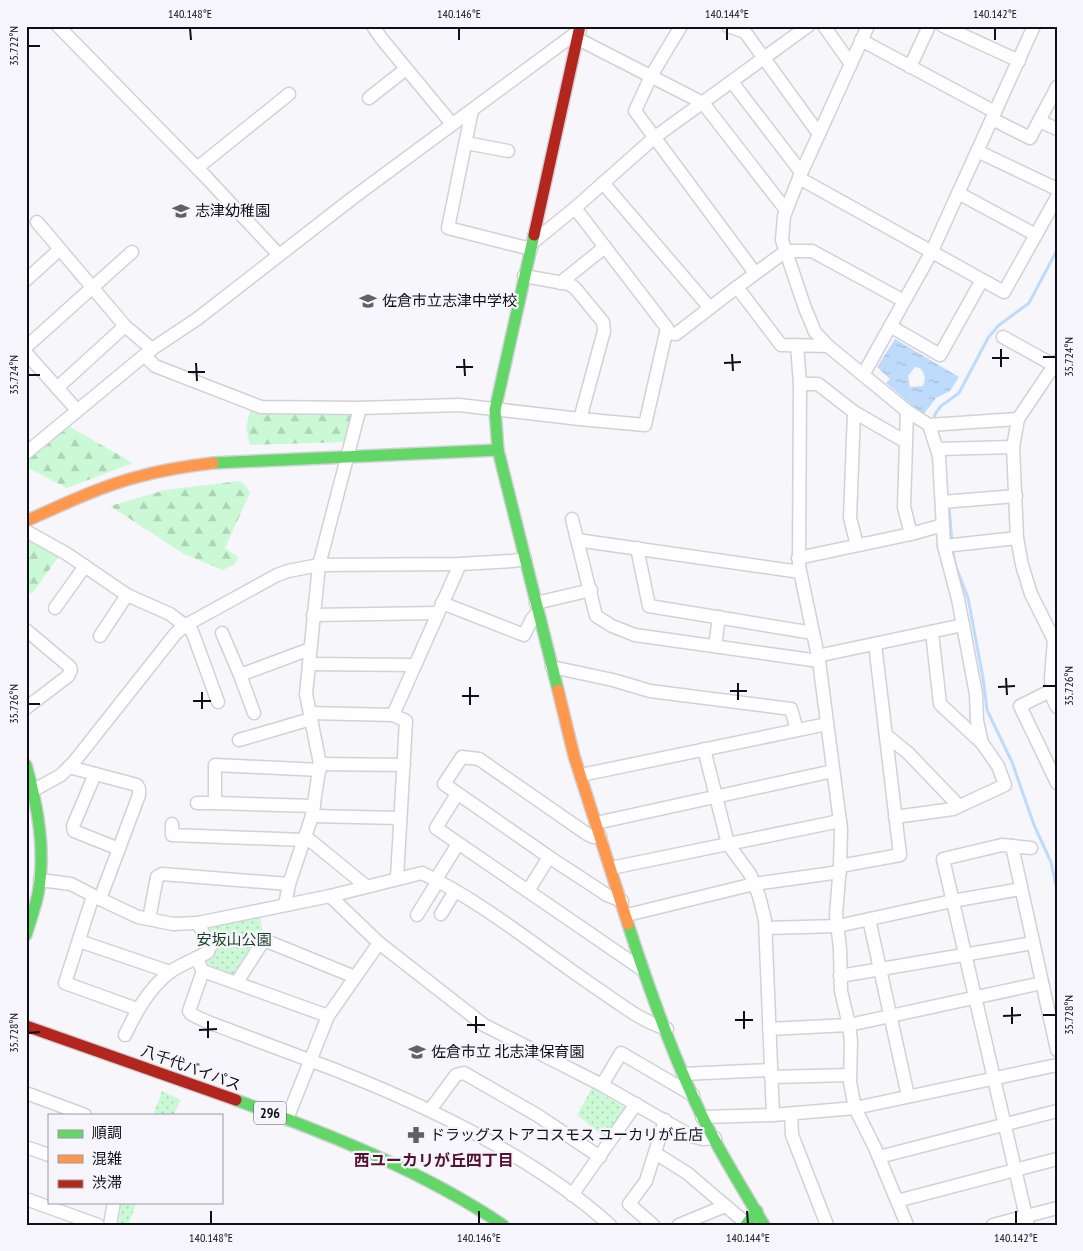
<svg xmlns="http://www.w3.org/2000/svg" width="1083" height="1251" viewBox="0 0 1083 1251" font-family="'PT Sans Narrow','Noto Sans JP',sans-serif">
  <defs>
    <pattern id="grass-dots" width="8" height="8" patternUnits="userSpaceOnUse" patternTransform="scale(1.25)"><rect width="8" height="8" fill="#cbf9d6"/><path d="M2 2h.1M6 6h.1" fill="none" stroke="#add4b7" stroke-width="1.8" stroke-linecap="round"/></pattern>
    <pattern id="forest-firs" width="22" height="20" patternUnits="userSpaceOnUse" patternTransform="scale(1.25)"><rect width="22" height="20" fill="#cbf9d6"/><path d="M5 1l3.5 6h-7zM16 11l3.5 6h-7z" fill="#add4b7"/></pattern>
    <pattern id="water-ripples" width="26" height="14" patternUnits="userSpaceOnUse" patternTransform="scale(1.25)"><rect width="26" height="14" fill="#bfdbfc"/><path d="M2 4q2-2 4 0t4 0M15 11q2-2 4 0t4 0" fill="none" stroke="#a3bbd7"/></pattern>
  </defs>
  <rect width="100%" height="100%" fill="#f7f6fa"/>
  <g fill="url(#grass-dots)">
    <polygon points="260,914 263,938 235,977 208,967 206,957 217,951 204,928"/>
    <polygon points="592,1088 627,1109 607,1139 577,1115"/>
    <polygon points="162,1091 181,1100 173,1115 153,1115"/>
    <polygon points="122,1202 137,1202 128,1225 118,1225"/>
  </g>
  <g fill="url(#forest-firs)">
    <polygon points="251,408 355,413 345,442 250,445 246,427"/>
    <polygon points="65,424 133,463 67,488 26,467 26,457"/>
    <polygon points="240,481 245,485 250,493 225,548 238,557 235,564 223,570 184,554 110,506 165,490"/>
    <polygon points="29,537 59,556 32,594 26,590 26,539"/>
  </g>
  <path fill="url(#water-ripples)" fill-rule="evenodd" d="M895 339 959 377 950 391 936 398 923 415 886 383 890 379 877 367ZM915 367 920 368C925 373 926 379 923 386L910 387 908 376Z"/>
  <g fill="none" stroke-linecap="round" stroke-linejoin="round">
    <g stroke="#bfdbfc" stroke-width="3">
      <polyline points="933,422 935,414 941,406 959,393 988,338 998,326 1029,303 1057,250"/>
      <polyline points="949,506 952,542"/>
      <polyline points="952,548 956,567 968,598 983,678 987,710 1012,762 1034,825 1051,862 1057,890"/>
    </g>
    <g stroke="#d2d1d7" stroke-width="15">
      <g id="street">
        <polyline points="58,26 205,176 279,255"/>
        <polyline points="373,26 381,38 452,124"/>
        <polyline points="681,26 651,76 635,111 755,273"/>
        <polyline points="728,26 745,32 819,134"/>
        <polyline points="824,26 851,64"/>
        <polyline points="868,26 799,178 784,216 782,240 805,308 815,332 828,346 907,411 929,425 939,456 944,546 958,599 976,694 977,721 982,743 998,766 1005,785 953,809 895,817"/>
        <polyline points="943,26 1019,61"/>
        <polyline points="578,39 703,103 786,210"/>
        <polyline points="861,40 995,112"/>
        <polyline points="910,67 929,26"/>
        <polyline points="732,82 801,172"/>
        <polyline points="369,98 406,69"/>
        <polyline points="472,110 448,228 531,249"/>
        <polyline points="992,119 1030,138 1057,87"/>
        <polyline points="1039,121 1057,129"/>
        <polyline points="466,143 508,151"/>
        <polyline points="977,151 1057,189"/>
        <polyline points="197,168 289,94"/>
        <polyline points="799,178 1004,292 1057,197"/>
        <polyline points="603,183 710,308"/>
        <polyline points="958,193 1036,235"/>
        <polyline points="37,222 125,326 152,349"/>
        <polyline points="532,243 575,208 655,137 808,26"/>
        <polyline points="524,276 569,284 575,288 603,322 604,331 580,419 645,425 667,328 575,208"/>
        <polyline points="26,280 59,250"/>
        <polyline points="560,283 605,247"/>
        <polyline points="737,287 781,345 828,346"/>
        <polyline points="890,326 940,355 982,280"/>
        <polyline points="667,333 676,334 737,287 786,251 812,251 904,301"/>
        <polyline points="1003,337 1057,367"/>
        <polyline points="797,345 800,384 799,566 819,661 841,829 840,866 836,914 840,949 841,991 849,1025 851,1041 850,1082 855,1108 875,1148 907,1225"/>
        <polyline points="26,347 132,252"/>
        <polyline points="26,353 77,410"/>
        <polyline points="145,356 155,366 261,407 360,408 459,405 580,419"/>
        <polyline points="1057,361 1018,419 1013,447 1017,538 1022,565 1031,594 1054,640 1051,678 1053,699 1057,707"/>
        <polyline points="863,375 931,253 1034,26"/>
        <polyline points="800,384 818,384 854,412 906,442"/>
        <polyline points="57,388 125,326"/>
        <polyline points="907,411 904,507 911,534"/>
        <polyline points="854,412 850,518 857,545"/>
        <polyline points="929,425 1018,419"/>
        <polyline points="938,449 1013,447"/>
        <polyline points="26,453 152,349 197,319 354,197 580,30"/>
        <polyline points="942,502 1016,496"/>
        <polyline points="572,519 596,616 612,626 635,635 819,661"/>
        <polyline points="26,531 67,554 127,595 170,614 192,631 218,702"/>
        <polyline points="577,540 800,572"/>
        <polyline points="944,546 1017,538"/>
        <polyline points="637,548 649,606 813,633"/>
        <polyline points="798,558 911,534 943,525"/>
        <polyline points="442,603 524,635 532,619 538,612"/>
        <polyline points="536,603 591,590"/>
        <polyline points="55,608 85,566"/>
        <polyline points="313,615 438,613"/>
        <polyline points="26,630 70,667 71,670 68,676 26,708"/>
        <polyline points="932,632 940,704 982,743"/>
        <polyline points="222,633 240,675"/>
        <polyline points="100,636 127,595"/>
        <polyline points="715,646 719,617"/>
        <polyline points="817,656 963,625"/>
        <polyline points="309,664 415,665"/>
        <polyline points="552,667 613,680 650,691 791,709 797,730"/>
        <polyline points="1052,690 1020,706 1057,783"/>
        <polyline points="254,713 240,675 310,649"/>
        <polyline points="310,713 393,715 406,721 397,878"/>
        <polyline points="393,715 460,564"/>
        <polyline points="886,735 908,753 959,806"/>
        <polyline points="239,740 311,719"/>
        <polyline points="704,749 728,844 750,874 759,896 765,920 773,1115"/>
        <polyline points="320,764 404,765"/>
        <polyline points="69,767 137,785 139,789 139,795 100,899"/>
        <polyline points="95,774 73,826 74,831 119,849"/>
        <polyline points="581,775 827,724"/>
        <polyline points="34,790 61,775 74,762 176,633 186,625 277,575 288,571 319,565 460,564 512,561 525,559"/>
        <polyline points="457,794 436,828 643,970"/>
        <polyline points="197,803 215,803"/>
        <polyline points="314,806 215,803 215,765 320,770"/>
        <polyline points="312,816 400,818"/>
        <polyline points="596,823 833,771"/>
        <polyline points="172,824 172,835 304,840"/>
        <polyline points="600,836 593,837 587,834 479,759 462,757 444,784 549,857 607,895 622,901"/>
        <polyline points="306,837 366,886"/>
        <polyline points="1012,846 1057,1050"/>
        <polyline points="840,866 900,855 875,644"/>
        <polyline points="611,868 840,821"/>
        <polyline points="436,879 458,844"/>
        <path d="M40 880 71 884 100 899 138 917 173 924 198 923 330 896 422 873C485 903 540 950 598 989 620 1004 641 1021 667 1029"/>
        <polyline points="528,891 549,857"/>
        <polyline points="93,896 65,983 137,1009"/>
        <polyline points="330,896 379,943 484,1025 602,1085 691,1136 703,1139 715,1138"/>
        <polyline points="285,905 289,884 312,816 320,764 306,694 319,565 360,408"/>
        <polyline points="441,914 455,891"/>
        <polyline points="417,915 438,881"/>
        <polyline points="627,915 754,884 840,872"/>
        <polyline points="149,919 157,877 162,874 289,884"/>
        <polyline points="869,919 908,1096"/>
        <polyline points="766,928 838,926 952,901 1021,889"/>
        <polyline points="79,941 170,972"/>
        <path d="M196 958 203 971 189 1011 191 1014C205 1022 222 1027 237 1033 269 1045 301 1057 333 1069 428 1106 533 1156 610 1225"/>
        <polyline points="203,971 328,1016"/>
        <polyline points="840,976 1033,943"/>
        <polyline points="237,982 262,943 269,942 355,977"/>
        <polyline points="769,1029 849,1025 1042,983"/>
        <path d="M125 1035C136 1012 149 988 170 972 181 964 196 959 208 952L210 947 198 923"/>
        <polyline points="683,1074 771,1070"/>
        <polyline points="771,1077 850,1075"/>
        <polyline points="602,1085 621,1053 693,1095"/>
        <polyline points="26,1093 85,1115"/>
        <polyline points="430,1110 456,1075 464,1073 537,1115 600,1157"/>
        <polyline points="791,1114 792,1135 827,1225"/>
        <polyline points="702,1117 773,1115 855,1108 1057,1065"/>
        <polyline points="287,1119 328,1016 379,943"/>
        <polyline points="26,1147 49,1155"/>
        <polyline points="655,1153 687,1173 747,1224"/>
        <polyline points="879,1157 1057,1111"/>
        <polyline points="572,1195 636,1104"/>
        <polyline points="26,1199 98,1225"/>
        <polyline points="897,1201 1057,1159"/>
        <polyline points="110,1225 114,1202"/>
        <polyline points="653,1225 629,1204 646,1181 665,1120"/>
        <polyline points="679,1225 725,1206"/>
        <polyline points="993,1225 1057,1208"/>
        <polyline points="1028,1225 943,859 1002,845 1031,848"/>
      </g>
    </g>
    <g stroke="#d2d1d7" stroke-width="14">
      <g id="fast">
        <polyline points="534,235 495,410 498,450 558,690"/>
        <polyline points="213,463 498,450"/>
        <path d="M26 765C38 807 46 851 38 894 35 908 30 922 26 935"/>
        <path d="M628 924C649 989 672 1055 702 1116 720 1153 743 1189 764 1225"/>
        <path d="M236 1100C328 1134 421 1170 503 1225"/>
        <polyline points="746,1225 757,1211"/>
      </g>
    </g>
    <g stroke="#d2d1d7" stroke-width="14">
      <g id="slow">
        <path d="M26 521C62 505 99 487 137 477 162 470 187 466 213 463"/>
        <polyline points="558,690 574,756 628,924"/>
      </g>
    </g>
    <g stroke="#d2d1d7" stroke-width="14">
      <g id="jam">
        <polyline points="534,235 580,26"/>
        <polyline points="26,1026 236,1100"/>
      </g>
    </g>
    <use href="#street" stroke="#fefefe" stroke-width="12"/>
    <use href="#fast" stroke="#63d668" stroke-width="11"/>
    <use href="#slow" stroke="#ff974d" stroke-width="11"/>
    <use href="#jam" stroke="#b3261e" stroke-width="11"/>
  </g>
  <path fill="none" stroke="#100e18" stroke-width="2" d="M190 28 191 40M459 28V40M727 28V40M995 28V40M28 46H40M1001 349V367M732 354 733 371M1043 357H1056M992 358H1009M464 359 465 376M196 363 197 381M724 363 741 362M456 367H473M188 372H205M28 375H40M1006 678 1007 695M738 683V700M1043 686H1056M470 687V705M998 687 1015 686M730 691H747M202 692V709M462 696H479M193 701H211M28 704H40M1012 1007V1024M744 1011V1029M1043 1015H1056M476 1016V1033M1003 1016 1021 1015M735 1020H753M208 1021V1038M467 1025H485M199 1030 217 1029M28 1033 40 1032M211 1211V1224M479 1211V1224M747 1211 748 1224M1016 1211V1224"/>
  <defs>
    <g id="school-bare" transform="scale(1.35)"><path d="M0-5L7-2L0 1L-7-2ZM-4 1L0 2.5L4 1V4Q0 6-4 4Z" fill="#615f67" stroke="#f6f5fb" stroke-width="2.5" paint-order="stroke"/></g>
    <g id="pharmacy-bare" transform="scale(1.35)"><path d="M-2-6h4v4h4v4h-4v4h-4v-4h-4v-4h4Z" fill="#615f67" stroke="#f6f5fb" stroke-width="2.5" paint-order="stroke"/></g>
  </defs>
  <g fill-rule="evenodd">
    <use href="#school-bare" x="181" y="211"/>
    <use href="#school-bare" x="368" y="301"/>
    <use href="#school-bare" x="417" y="1052"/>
    <use href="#pharmacy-bare" x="416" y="1135"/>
  </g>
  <g text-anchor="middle" stroke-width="4.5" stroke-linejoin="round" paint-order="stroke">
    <rect fill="#f6f5fb" stroke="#55535c" stroke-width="1" x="254" y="1101.5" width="32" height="23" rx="4"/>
    <g font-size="14" font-weight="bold" fill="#100e18">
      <text x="270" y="1118">296</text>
    </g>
    <g font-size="15" fill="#100e18" stroke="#f6f5fb" text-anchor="start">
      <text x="195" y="216">志津幼稚園</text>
      <text x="382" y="306">佐倉市立志津中学校</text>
      <text x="431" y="1057">佐倉市立 北志津保育園</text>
      <text x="430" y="1140">ドラッグストアコスモス ユーカリが丘店</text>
    </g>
    <g font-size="15" fill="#183d22" stroke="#f6f5fb">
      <text x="234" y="945">安坂山公園</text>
    </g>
    <g font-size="15" fill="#100e18" stroke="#f6f5fb">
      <text transform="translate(191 1068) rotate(20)" y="5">八千代バイパス</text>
    </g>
    <g font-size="16" font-weight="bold" fill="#54122e" stroke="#f6f5fb">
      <text x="434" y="1166">西ユーカリが丘四丁目</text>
    </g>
  </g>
  <rect width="1083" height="1251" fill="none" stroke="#f6f5fb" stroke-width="55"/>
  <rect x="48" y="1114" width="175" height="90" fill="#f6f5fb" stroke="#9a99a0"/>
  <rect x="58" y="1130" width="25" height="8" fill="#63d668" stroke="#9a99a0"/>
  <text x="92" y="1138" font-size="15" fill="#100e18">順調</text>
  <rect x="58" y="1155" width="25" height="8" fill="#ff974d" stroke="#9a99a0"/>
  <text x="92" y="1164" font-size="15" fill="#100e18">混雑</text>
  <rect x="58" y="1180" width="25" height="8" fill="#b3261e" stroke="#9a99a0"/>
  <text x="92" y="1188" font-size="15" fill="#100e18">渋滞</text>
  <rect x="28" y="28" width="1028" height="1196" fill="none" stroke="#100e18" stroke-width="2"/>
  <g font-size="12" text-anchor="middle" fill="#100e18">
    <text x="190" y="18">140.148°E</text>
    <text x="459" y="18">140.146°E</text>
    <text x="727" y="18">140.144°E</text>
    <text x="995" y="18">140.142°E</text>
    <text transform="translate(14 46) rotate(-90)" y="4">35.722°N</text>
    <text transform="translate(1069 357) rotate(-90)" y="4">35.724°N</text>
    <text transform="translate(14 375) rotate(-90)" y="4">35.724°N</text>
    <text transform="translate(1069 686) rotate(-90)" y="4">35.726°N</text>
    <text transform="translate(14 704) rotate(-90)" y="4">35.726°N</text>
    <text transform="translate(1069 1015) rotate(-90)" y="4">35.728°N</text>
    <text transform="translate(14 1033) rotate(-90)" y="4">35.728°N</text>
    <text x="211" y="1242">140.148°E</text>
    <text x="479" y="1242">140.146°E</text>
    <text x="748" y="1242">140.144°E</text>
    <text x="1016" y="1242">140.142°E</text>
  </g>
</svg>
